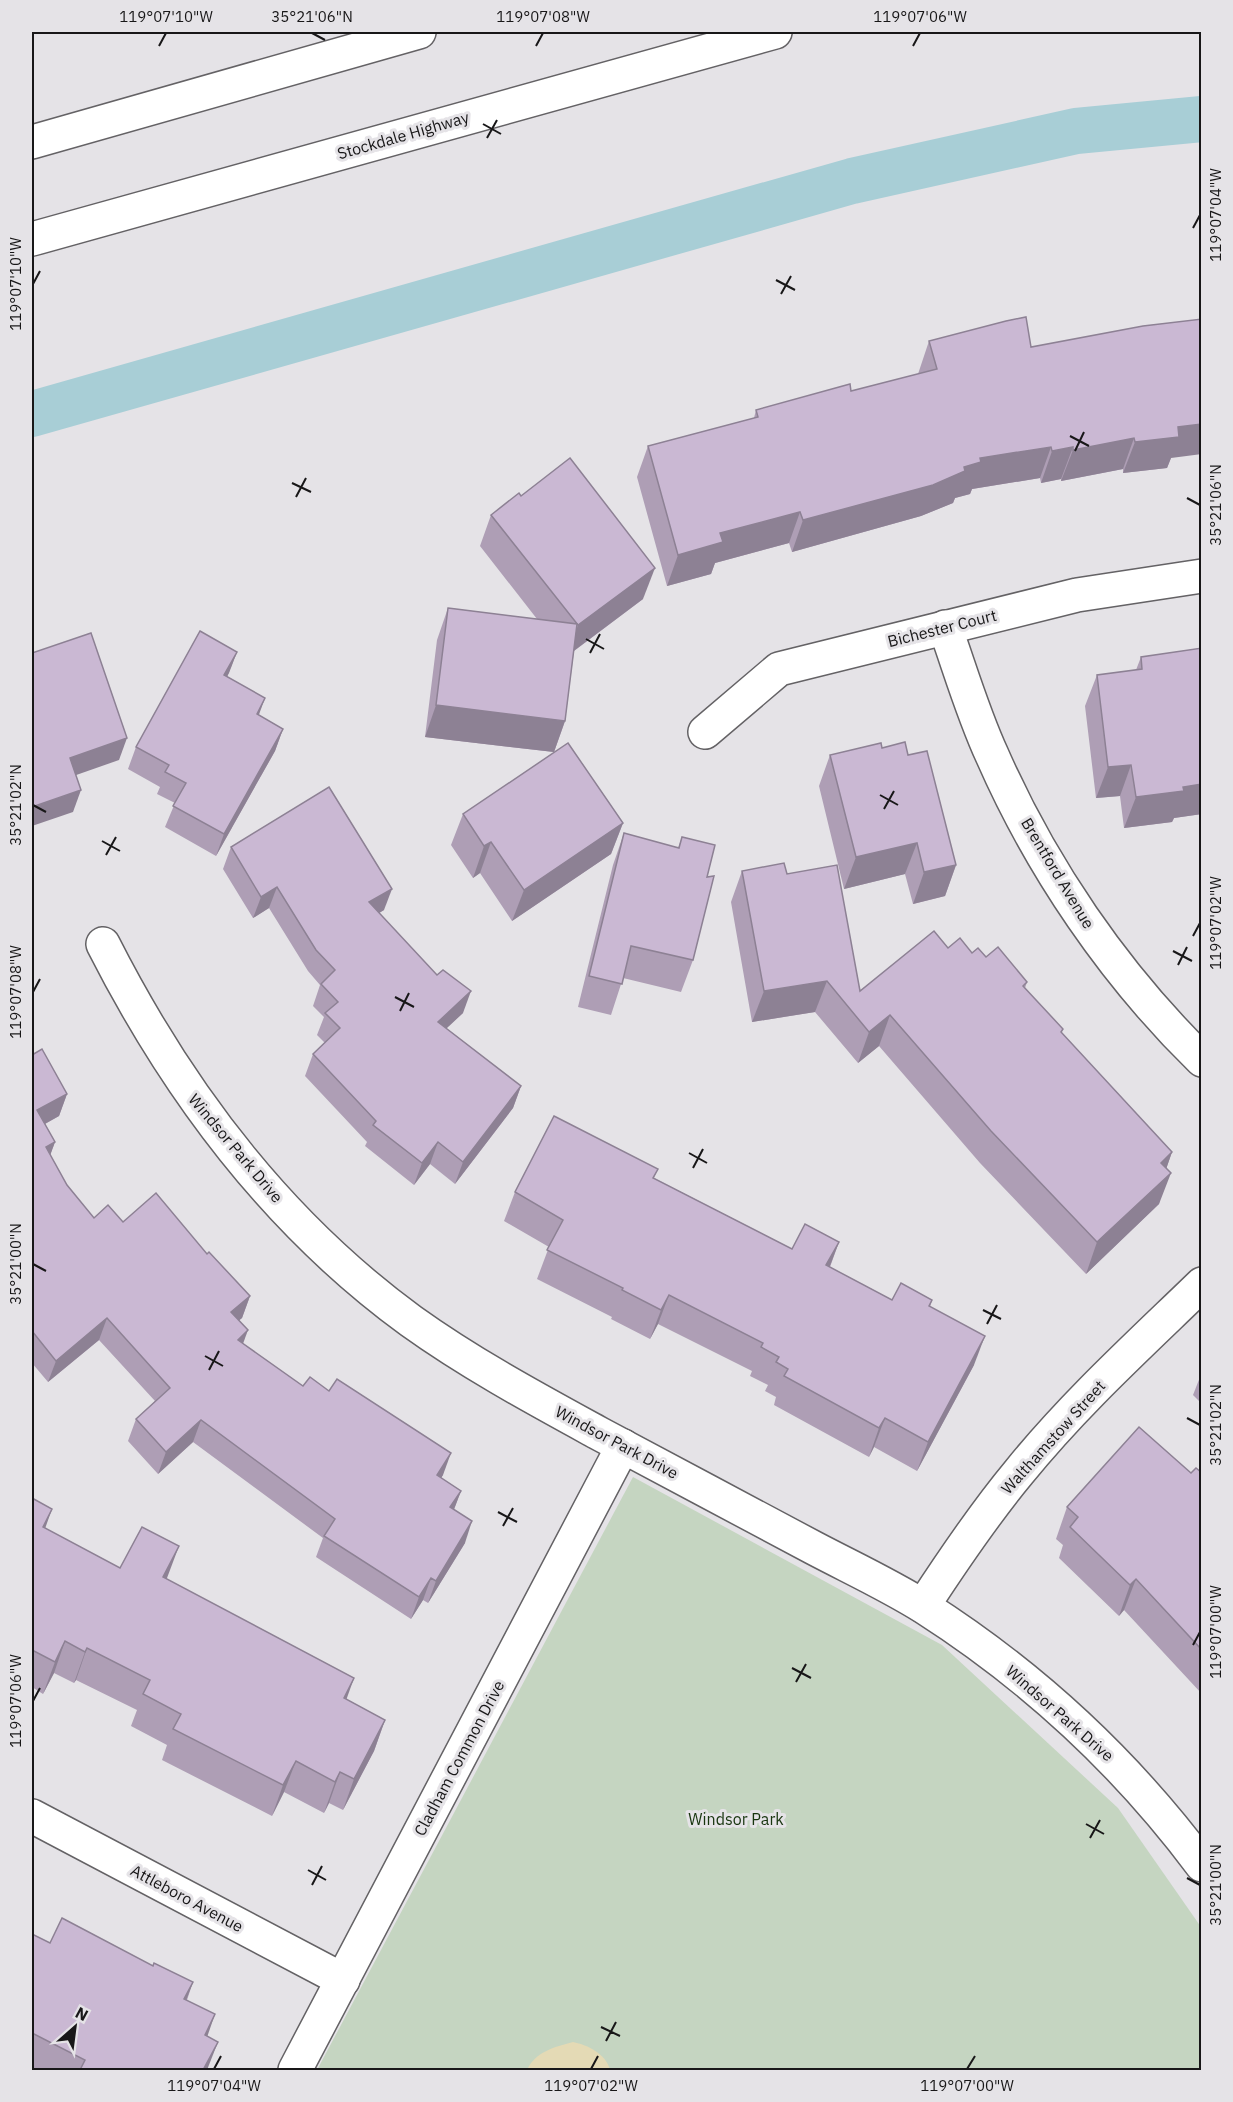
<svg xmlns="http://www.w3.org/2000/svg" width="1233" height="2102" viewBox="0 0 1233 2102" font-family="'IBM Plex Sans',sans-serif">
  <rect width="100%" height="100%" fill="#e5e3e7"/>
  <polygon fill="#c5d5c1" points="633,1477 942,1645 1118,1808 1201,1927 1201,2070 317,2070"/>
  <path fill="#e4dab5" d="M573 2042C588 2045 606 2054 610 2070H527C535 2052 554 2047 573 2042Z"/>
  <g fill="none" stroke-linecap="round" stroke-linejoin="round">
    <polyline stroke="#a8ced6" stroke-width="46" points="32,414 852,181 1076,131 1202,119"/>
    <g stroke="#646265" stroke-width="36">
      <g id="minor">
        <path d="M945 627C960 669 973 714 992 755 1041 867 1114 974 1202 1060"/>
        <polyline points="705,732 779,669 1077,595 1202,576"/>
        <path d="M103 944C177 1090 278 1224 411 1321 471 1364 536 1399 600 1434 671 1472 743 1510 814 1548 850 1567 889 1585 924 1607 1032 1676 1125 1762 1202 1865"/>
        <path d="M923 1606C953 1560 984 1514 1019 1472 1074 1404 1139 1345 1202 1284"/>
        <polyline points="32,1816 343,1980"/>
        <polyline points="295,2070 623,1446"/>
      </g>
    </g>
    <g stroke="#646265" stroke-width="36">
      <g id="major">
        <polyline points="32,142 419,32"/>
        <polyline points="32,239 775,32"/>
      </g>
    </g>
    <use href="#minor" stroke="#fff" stroke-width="33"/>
    <use href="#major" stroke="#fff" stroke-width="33"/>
  </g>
  <g fill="#ae9eb5">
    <polygon points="929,341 1031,347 1171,458 1167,468 1123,473 1123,469 1061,481 1061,479 1041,483 1040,478 972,489 970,494 955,498 953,503 921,516 792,552 789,543 715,563 711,574 667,586 637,477 648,446 754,418 756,410 851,391 918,374"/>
    <polygon points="521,496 643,599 574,651 565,721 554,752 425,737 437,640 448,608 537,619 480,546 491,515"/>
    <polygon points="1202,648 1202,814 1174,818 1172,822 1124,828 1120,796 1096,798 1085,706 1097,675 1136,670 1141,657"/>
    <polygon points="237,652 227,677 259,715 283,729 275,751 216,856 165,827 175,803 157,794 160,787 128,769 136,747"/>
    <polygon points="882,748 908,755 956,865 945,896 913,904 905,874 844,889 819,786 830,755"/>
    <polygon points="463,814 623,823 611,854 512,921 480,873 473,878 451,845"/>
    <polygon points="624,833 678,848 682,837 707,877 693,960 681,992 623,978 611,1015 578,1007 613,865"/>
    <polygon points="231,847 384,910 379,913 463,1013 446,1028 521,1086 513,1108 455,1184 430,1164 414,1185 365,1146 367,1142 305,1076 313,1054 325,1043 317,1035 324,1017 313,1006 320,985 308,971 269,908 253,918 223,869"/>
    <polygon points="742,871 787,874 860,991 948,948 986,957 1027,982 1025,988 1062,1033 1172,1152 1166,1169 1159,1204 1086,1274 980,1163 879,1046 858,1063 815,1012 752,1022 731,902"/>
    <polygon points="32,1055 67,1094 59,1116 45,1124 55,1142 50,1155 67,1185 94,1218 123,1222 207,1254 250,1296 242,1318 239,1320 243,1344 303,1386 443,1475 441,1478 461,1491 454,1509 465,1543 428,1603 423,1600 411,1619 316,1557 323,1538 193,1442 158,1474 128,1441 136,1419 155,1401 99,1340 48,1382 32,1363"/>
    <polygon points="658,1169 654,1178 792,1249 839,1242 830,1267 892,1300 932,1300 930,1307 974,1365 917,1471 874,1447 869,1457 774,1405 776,1397 765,1391 768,1385 750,1376 752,1371 658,1324 650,1339 611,1319 612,1317 537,1279 549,1247 504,1221 515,1192"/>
    <polygon points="1202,1372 1202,1404 1193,1395"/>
    <polygon points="1191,1473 1202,1473 1202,1694 1124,1610 1119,1616 1059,1558 1063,1545 1056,1539 1067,1507"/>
    <polygon points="32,1498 45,1528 120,1568 167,1579 346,1699 385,1720 374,1751 343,1810 329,1803 324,1813 284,1792 272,1816 162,1760 167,1745 131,1726 137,1710 76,1680 74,1683 54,1673 43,1694 32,1687"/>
    <polygon points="32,1934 50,1943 153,1966 193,1982 187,2000 207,2036 207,2070 32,2070"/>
  </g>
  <g fill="#8d8194">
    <polygon points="1202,424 1202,454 1171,458 1167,468 1123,473 1135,442 1178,427"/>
    <polygon points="1134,438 1123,469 1061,481 1073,450"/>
    <polygon points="1051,447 1040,478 972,489 970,494 955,498 953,503 921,516 792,552 803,520 964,467 980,458"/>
    <polygon points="1073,447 1061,479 1041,483 1052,451"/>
    <polygon points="800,512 789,543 715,563 711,574 667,586 678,555 720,533"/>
    <polygon points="655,568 643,599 567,656 578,625"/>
    <polygon points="237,652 229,673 216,697 224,675"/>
    <polygon points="265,698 257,720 257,714"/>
    <polygon points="436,705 565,721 554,752 425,737"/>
    <polygon points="283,729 275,751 216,856 224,834"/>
    <polygon points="127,738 119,760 62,780 70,758"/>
    <polygon points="1131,765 1120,796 1096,798 1108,767"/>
    <polygon points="1202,784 1202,814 1174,818 1172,822 1124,828 1136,797 1183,787"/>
    <polygon points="81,790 73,812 32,826 32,807"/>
    <polygon points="623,823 611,854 512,921 524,890"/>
    <polygon points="491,842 480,873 473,878 484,846"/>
    <polygon points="917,843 905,874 844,889 856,857"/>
    <polygon points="956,865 945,896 913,904 924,872"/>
    <polygon points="277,887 269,908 253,918 261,897"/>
    <polygon points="392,889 384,910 361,924 369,902"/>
    <polygon points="827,981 815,1012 752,1022 764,991"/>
    <polygon points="471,991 463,1013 430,1044 438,1022"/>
    <polygon points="890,1015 879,1046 858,1063 869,1032"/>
    <polygon points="521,1086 513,1108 455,1184 463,1162"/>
    <polygon points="67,1094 59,1116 32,1131 37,1110"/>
    <polygon points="55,1142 47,1164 46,1147"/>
    <polygon points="438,1142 430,1164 414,1185 422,1163"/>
    <polygon points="1172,1152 1162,1181 1171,1173 1159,1204 1086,1274 1097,1242 1161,1163"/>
    <polygon points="839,1242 828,1271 826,1265"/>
    <polygon points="669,1295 658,1324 650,1339 661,1310"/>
    <polygon points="250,1296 242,1318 223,1334 231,1312"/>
    <polygon points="107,1318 99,1340 48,1382 56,1361"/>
    <polygon points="248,1330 240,1352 238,1340"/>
    <polygon points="985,1336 974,1365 917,1471 928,1442"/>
    <polygon points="885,1418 874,1447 869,1457 879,1428"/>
    <polygon points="201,1420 193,1442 158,1474 166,1452"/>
    <polygon points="451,1453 443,1475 429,1496 437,1475"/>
    <polygon points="461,1491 453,1512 450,1507"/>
    <polygon points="52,1509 41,1540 43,1527"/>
    <polygon points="472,1521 465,1543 428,1603 436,1581"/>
    <polygon points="179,1546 167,1578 151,1608 163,1577"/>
    <polygon points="431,1578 423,1600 411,1619 419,1597"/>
    <polygon points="1136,1579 1124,1610 1119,1616 1130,1585"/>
    <polygon points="65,1641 54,1673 43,1694 55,1662"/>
    <polygon points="87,1648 76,1680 74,1683 85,1652"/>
    <polygon points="354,1678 343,1709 344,1698"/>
    <polygon points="385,1720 374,1751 343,1810 354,1779"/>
    <polygon points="296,1761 284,1792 272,1816 283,1785"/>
    <polygon points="340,1772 329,1803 324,1813 335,1782"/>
    <polygon points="193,1982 181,2014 184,1999"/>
    <polygon points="215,2014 204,2046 205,2035"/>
    <polygon points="218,2042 207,2070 203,2070"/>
  </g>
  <g fill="#cab8d3" stroke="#8d8194" stroke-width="1.5">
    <polygon points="1026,317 1031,347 1143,326 1202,319 1202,424 1178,427 1179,437 1135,442 1134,438 1073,450 1073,447 1052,451 1051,447 980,458 981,462 964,467 965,471 933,485 803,520 800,512 720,533 723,542 678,555 648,446 758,417 756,410 850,384 851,391 937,369 929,341 1006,321"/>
    <polygon points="570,458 655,568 578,625 491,515 519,493 521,496"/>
    <polygon points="448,608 577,624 565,721 436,705"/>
    <polygon points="200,631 237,652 224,675 265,698 257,714 283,729 224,834 173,806 186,783 165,772 169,765 136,747"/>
    <polygon points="91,633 127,738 70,758 81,790 32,807 32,653"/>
    <polygon points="1202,648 1202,784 1183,787 1184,791 1136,797 1131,765 1108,767 1097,675 1142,669 1141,657"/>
    <polygon points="905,742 908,755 927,751 956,865 924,872 917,843 856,857 830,755 881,743 882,748"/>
    <polygon points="568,743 623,823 524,890 491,842 484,846 463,814"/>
    <polygon points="329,787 392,889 369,902 437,975 443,970 471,991 438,1022 521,1086 463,1162 438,1142 422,1163 373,1125 376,1121 313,1054 340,1028 325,1013 338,1002 321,984 335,970 316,950 277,887 261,897 231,847"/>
    <polygon points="624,833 679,848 682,837 715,845 707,877 714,876 693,960 631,946 622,984 589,976"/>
    <polygon points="784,863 787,874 837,865 860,991 934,931 948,948 960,938 972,953 978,948 986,957 998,947 1027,982 1023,986 1063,1029 1061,1032 1172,1152 1161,1163 1171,1173 1097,1242 991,1131 890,1015 869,1032 827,981 764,991 742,871"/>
    <polygon points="42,1049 67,1094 37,1110 55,1142 46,1147 67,1185 94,1218 108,1205 123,1222 156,1193 207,1254 209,1252 250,1296 231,1312 248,1330 238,1340 303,1386 310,1377 329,1391 337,1379 451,1453 437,1475 461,1491 450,1507 472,1521 436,1581 431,1578 419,1597 324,1536 335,1519 201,1420 166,1452 136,1419 170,1388 107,1318 56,1361 32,1331 32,1325 33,1324 32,1322 32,1055"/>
    <polygon points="554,1116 658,1169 653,1178 792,1249 805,1224 839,1242 826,1265 892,1300 901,1283 932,1300 929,1306 985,1336 928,1442 885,1418 879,1428 784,1376 788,1369 776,1362 779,1357 761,1347 763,1343 669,1295 661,1310 622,1290 623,1288 547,1250 563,1220 515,1192"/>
    <polygon points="1139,1427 1191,1473 1196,1468 1202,1473 1202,1650 1136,1579 1130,1585 1070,1527 1078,1517 1067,1507"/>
    <polygon points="32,1498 52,1509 43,1527 120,1568 142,1527 179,1546 163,1577 354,1678 344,1698 385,1720 354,1779 340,1772 335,1782 296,1761 283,1785 173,1729 181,1714 143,1694 150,1680 87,1648 85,1652 65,1641 55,1662 32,1650"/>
    <polygon points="62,1918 153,1966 154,1963 193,1982 184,1999 215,2014 205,2035 218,2042 203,2070 80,2070 85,2060 32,2033 32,1934 50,1943"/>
  </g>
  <path fill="none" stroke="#181718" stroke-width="2" d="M312 33 325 40M159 46 166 33M536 46 543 33M913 46 920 33M483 124 501 134M487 138 497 120M1193 228 1200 215M776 280 795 290M33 284 40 271M781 294 791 276M1070 436 1089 446M1075 451 1084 432M292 483 311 492M296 497 306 478M1187 498 1200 505M586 639 604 649M590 653 600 634M880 795 898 805M33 805 46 812M884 809 894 791M102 841 120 851M106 855 116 837M1193 936 1200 923M1173 951 1192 961M1178 965 1187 947M33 992 40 979M395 997 414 1007M400 1011 409 993M689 1153 707 1163M693 1168 703 1149M33 1264 46 1271M983 1310 1001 1319M987 1324 997 1305M205 1356 223 1366M209 1370 219 1351M1187 1418 1200 1425M498 1512 517 1522M503 1526 513 1508M1193 1645 1200 1632M792 1668 811 1678M796 1682 806 1664M33 1701 40 1688M1086 1824 1104 1834M1090 1838 1100 1820M308 1870 326 1880M1187 1878 1200 1885M312 1885 322 1866M601 2027 620 2036M606 2041 616 2022M214 2069 221 2056M591 2069 598 2056M967 2069 975 2056"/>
  <g text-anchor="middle" stroke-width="6" stroke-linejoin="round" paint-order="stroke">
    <g font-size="16" fill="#181718" stroke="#e5e3e7">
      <text transform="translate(403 135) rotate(-16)" y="6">Stockdale Highway</text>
      <text transform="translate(942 628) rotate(-14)" y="6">Bichester Court</text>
      <text transform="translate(1058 873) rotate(59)" y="6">Brentford Avenue</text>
      <text transform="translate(236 1148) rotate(50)" y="6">Windsor Park Drive</text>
      <text transform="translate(1053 1437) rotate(-48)" y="6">Walthamstow Street</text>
      <text transform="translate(617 1442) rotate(28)" y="6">Windsor Park Drive</text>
      <text transform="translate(1060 1713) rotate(41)" y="6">Windsor Park Drive</text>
      <text transform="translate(459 1758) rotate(-62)" y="6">Cladham Common Drive</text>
      <text transform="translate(187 1898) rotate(28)" y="6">Attleboro Avenue</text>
    </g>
    <g font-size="16" fill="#18350f" stroke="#e5e3e7">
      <text x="736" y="1825">Windsor Park</text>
    </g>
  </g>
  <rect width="1233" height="2102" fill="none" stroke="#e5e3e7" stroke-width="66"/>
  <g transform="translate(75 2027) rotate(28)" stroke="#e5e3e7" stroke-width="4.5" paint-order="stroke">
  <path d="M0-4.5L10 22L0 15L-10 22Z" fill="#181718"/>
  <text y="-9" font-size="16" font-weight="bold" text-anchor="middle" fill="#181718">N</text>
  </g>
  <rect x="33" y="33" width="1167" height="2036" fill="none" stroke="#181718" stroke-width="2"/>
  <g font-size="15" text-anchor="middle" fill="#181718">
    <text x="166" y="22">119°07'10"W</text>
    <text x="312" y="22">35°21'06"N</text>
    <text x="543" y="22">119°07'08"W</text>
    <text x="920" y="22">119°07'06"W</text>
    <text transform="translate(1216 215) rotate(-90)" y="5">119°07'04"W</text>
    <text transform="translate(16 284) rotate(-90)" y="5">119°07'10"W</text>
    <text transform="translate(1216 505) rotate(-90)" y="5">35°21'06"N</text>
    <text transform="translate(16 805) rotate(-90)" y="5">35°21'02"N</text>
    <text transform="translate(1216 923) rotate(-90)" y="5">119°07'02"W</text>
    <text transform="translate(16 992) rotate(-90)" y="5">119°07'08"W</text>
    <text transform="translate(16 1264) rotate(-90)" y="5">35°21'00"N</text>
    <text transform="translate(1216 1425) rotate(-90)" y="5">35°21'02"N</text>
    <text transform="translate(1216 1632) rotate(-90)" y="5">119°07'00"W</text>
    <text transform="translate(16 1701) rotate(-90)" y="5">119°07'06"W</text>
    <text transform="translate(1216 1885) rotate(-90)" y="5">35°21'00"N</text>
    <text x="214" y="2091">119°07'04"W</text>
    <text x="591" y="2091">119°07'02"W</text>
    <text x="967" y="2091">119°07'00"W</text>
  </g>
</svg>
